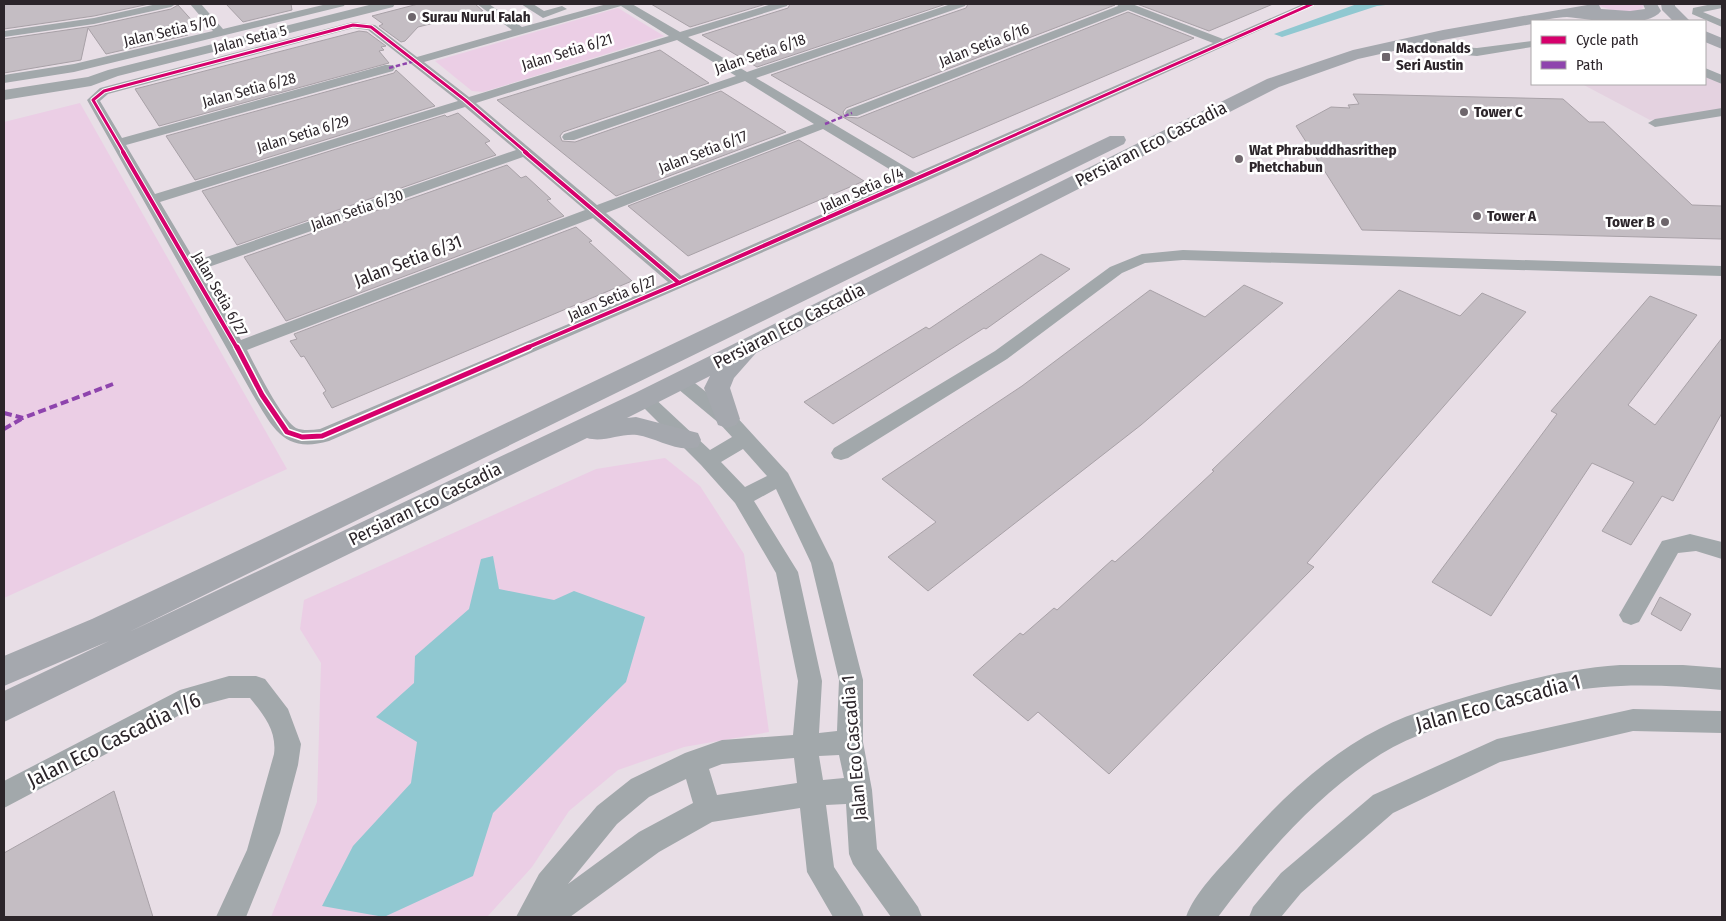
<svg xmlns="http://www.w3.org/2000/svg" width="1726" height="921" viewBox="0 0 1726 921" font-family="'Fira Sans Condensed',sans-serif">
  <rect width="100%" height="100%" fill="#e8dee6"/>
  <polygon fill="#e4d2e0" points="1705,74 1722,83 1722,109 1650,120 1582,84 1705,84"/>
  <g fill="#ebcee5">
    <polygon points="1593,4 1642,4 1644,7 1638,11 1615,11"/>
    <polygon points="618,8 664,36 483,92 472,91 435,61"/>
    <polygon points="80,103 287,469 4,598 4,122"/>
    <polygon points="665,458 700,486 744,554 769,732 684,747 618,770 569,811 532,867 487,917 271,917 317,802 321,663 300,629 304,600 596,469"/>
  </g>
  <g fill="#90c8d1">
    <polygon points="1357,4 1394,4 1377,6 1282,37 1274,34"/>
    <polygon points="493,556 499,589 554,600 574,591 645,617 626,682 493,813 473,876 384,917 322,906 353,846 411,783 417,742 376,717 414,683 415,656 469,609 481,559"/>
  </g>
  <g fill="#c4bdc3" stroke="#a8a1a7">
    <polygon points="4,4 149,4 94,16 4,29"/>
    <polygon points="226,4 291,4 292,10 243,22"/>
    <polygon points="418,4 475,4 483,11 418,27 405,41 401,42 379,26 383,24 372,16"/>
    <polygon points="651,4 766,4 690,27"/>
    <polygon points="790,4 946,4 757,67 702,35 788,8"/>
    <polygon points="968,4 1115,5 846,108 843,112 845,117 858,118 1128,12 1194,38 913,158 771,75 966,8"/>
    <polygon points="1137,4 1273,4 1209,31"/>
    <polygon points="178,5 196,25 182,28 188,35 106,54 88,28 81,60 4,73 4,39 94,26 171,9"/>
    <polygon points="359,31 367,32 386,46 381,47 384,50 379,51 389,63 159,126 135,89"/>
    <polygon points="660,50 709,83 563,132 560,136 562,141 575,142 721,91 786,132 616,196 497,100"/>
    <polygon points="396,70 435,106 195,180 166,136 394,73"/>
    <polygon points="1353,94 1563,99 1589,122 1604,122 1692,205 1722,206 1722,239 1362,230 1296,126 1331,107 1350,108 1348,105 1359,104"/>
    <polygon points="458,113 490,141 485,143 496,155 237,245 202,191 445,115 447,117"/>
    <polygon points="799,140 864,181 688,256 628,206"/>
    <polygon points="507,165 521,178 526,176 551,199 547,200 564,216 286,321 244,257"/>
    <polygon points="576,227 592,241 589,242 632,281 332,408 323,393 326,391 304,356 301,357 290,341 297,339 294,334"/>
    <polygon points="1041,254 1070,269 986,329 984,328 833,424 804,402 926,327 929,329"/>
    <polygon points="1244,285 1283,303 1141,425 928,591 888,557 936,522 882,479 1022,386 1150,290 1205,317"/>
    <polygon points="1399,290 1460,316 1482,293 1526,312 1307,563 1314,567 1109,774 1038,712 1028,721 973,675 1020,633 1023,635 1054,608 1057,610 1112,560 1115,562 1142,538 1214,471 1212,470"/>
    <polygon points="1650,296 1697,315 1628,405 1655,425 1722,338 1722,413 1673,501 1662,496 1631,545 1602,531 1634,482 1592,463 1491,616 1432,582 1557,414 1551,411"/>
    <polygon points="1660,597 1691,614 1681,631 1651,614"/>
    <polygon points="114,791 153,917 4,917 4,853"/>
  </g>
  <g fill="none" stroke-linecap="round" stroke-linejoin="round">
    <g fill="#a2a8ab" fill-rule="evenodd">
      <polygon points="157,4 176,4 171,7 94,24 4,37 4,31 94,18"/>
      <polygon points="190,4 201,4 223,29 327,4 345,4 344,6 74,72 4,83 4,75 74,64 213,31"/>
      <path d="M477 4H489L522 27 607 4H632L680 32 772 4H788L787 6 688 37 747 72 951 4H966L965 6 756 78 916 173 1213 43 1128 10 857 116H847L845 113 847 110 1118 6 1117 4H1132L1223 39 1303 4H1317L922 183 329 441C284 454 273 428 253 395L87 100 100 88 353 22 375 25 417 57 512 30ZM621 6 669 36 469 97 424 62ZM353 28 368 30 458 101 155 194 126 145 393 71 395 68 393 65H385L122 138 100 101 108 94ZM677 40 736 76 564 134 562 137 564 140H574L745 81 814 124 597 205 476 103ZM465 107 516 150 195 261 160 202ZM823 129 904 178 681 276 606 213ZM523 157 585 210 241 340 200 270ZM593 218 668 282 320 429C312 430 303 431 296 428 283 421 255 366 247 350Z"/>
      <polygon points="521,4 533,4 544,11 562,6 567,9 543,18"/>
      <polygon points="1712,4 1722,4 1722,8 1703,12 1722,20 1722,27 1692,14 1693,8"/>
      <polygon points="1421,37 1454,47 1477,48 1532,41 1532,47 1477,56 1453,54 1417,42 1417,38"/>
      <polygon points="1705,68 1722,75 1722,84 1705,77"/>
      <polygon points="1722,108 1722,116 1655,127 1648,123 1655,119"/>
      <polygon points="1183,250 1722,266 1722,276 1183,260 1145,263 1122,273 1007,359 848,458 841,460 834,458 831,453 834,448 995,351 1110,267 1142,254"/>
      <path d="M679 374 686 376 734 414 788 473 833 563 863 680V742L872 790 877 849 918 907 922 917H891L853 864 849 854 846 804 826 805 834 867 860 907 864 917H833L807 872 800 808 712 822 659 852 570 917H516L539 874 597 806 631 779 685 753 722 740 793 735 798 681 776 573 735 503 701 465 635 399 637 395 644 393 651 395 710 450 732 437 720 424 672 384 670 380 672 376ZM743 449 767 476 745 487 721 462ZM776 489 811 563 839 680 837 731 819 733 822 681 798 572 754 501ZM839 755 844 778 823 780 819 756ZM794 758 797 783 717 795 709 769 722 764ZM686 779 693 803 639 832 568 884 617 824 649 797Z"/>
      <polygon points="1690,534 1722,542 1722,559 1696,551 1678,553 1639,622 1631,625 1623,622 1619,615 1662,541"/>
      <path d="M1620 665H1683L1722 668V690C1668 685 1614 682 1560 693 1535 698 1511 706 1487 713 1450 724 1413 734 1381 754 1316 795 1263 857 1218 917H1186C1195 892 1220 868 1238 848 1277 803 1325 756 1379 729 1414 711 1452 701 1490 690 1533 678 1575 668 1620 665Z"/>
      <path d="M229 676H256L265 679 288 709 301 744 298 765 280 833 246 917H216L247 850 274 754C277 731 264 715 250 698H229L195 707 4 808V781L180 690Z"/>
      <polygon points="1633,709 1722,711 1722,733 1633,731 1500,762 1393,813 1301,893 1281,917 1249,917 1253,907 1281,873 1373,795 1497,739"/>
    </g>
    <polygon fill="#a2a8ab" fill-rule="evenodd" points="373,4 395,4 393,7 118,76 91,86 4,100 4,90 88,77 108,70"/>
    <g fill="#a5a8ae" fill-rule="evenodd">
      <path d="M1593 4 1599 5 1601 9 1630 11 1645 9 1643 4H1657L1661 11C1647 30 1588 19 1567 17 1556 17 1544 21 1532 21V24L1443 40 1358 59 1279 87 756 353 734 378 730 388 740 419 736 425 727 428 718 425 704 388 710 376 627 418 636 417 698 433 701 440 698 447C677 453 657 438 637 435 620 433 604 443 587 438L4 722V691L109 641 4 686V656L92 619 218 560 1110 136H1124L1126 140 1124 144 129 632 635 393 1267 79 1353 50 1443 30Z"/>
      <polygon points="1661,4 1675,4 1675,6 1690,21 1673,21 1662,10"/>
      <polygon points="1705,31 1722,38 1722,49 1705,42"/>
    </g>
    <g stroke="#8e44ad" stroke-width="2.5" stroke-dasharray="4.5 2.5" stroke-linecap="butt">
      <polyline points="389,68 415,61"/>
      <polyline points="825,124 852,113"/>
    </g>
    <g stroke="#8e44ad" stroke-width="4" stroke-dasharray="8 4" stroke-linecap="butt">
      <polyline points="4,413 23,418 113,384"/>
      <polyline points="4,429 23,418"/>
    </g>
    <g stroke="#fff" stroke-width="5">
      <g id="cycleway-far2">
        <polyline points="124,153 93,100 104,91 353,25 371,27 465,100 527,153"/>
        <polyline points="974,153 1312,4"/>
      </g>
    </g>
    <g stroke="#fff" stroke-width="6">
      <g id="cycleway-far1">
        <polyline points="123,152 237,348"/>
        <polyline points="525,152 679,283"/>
        <polyline points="679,283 977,152"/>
        <polyline points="526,348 679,283"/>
      </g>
    </g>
    <g stroke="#fff" stroke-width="8">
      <polyline id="cycleway" points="237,347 262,395 287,432 302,437 322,436 529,347"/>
    </g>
    <use href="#cycleway-far2" stroke="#d6006c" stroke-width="3"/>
    <use href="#cycleway-far1" stroke="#d6006c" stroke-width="4"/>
    <use href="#cycleway" stroke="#d6006c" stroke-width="5"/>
  </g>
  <g fill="#6e666c" stroke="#fff" stroke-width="2">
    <circle cx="412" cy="17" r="5"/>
    <rect x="1381" y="52" width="10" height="10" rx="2.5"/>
    <circle cx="1464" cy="112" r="5"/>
    <circle cx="1239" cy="159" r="5"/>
    <circle cx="1477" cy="216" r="5"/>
    <circle cx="1665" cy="222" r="5"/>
  </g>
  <g text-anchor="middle" stroke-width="5" stroke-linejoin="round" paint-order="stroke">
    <g font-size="15" font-weight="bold" fill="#2c252a" stroke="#fff" text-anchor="start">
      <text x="422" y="22">Surau Nurul Falah</text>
      <text x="1396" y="53">Macdonalds<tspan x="1396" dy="17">Seri Austin</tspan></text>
      <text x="1474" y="117">Tower C</text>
      <text x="1249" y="155">Wat Phrabuddhasrithep<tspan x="1249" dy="17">Phetchabun</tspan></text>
      <text x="1487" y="221">Tower A</text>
      <text x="1655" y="227" text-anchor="end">Tower B</text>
    </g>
    <g font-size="15" fill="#2c252a" stroke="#fff">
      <text transform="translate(170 31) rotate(-13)" y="5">Jalan Setia 5/10</text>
      <text transform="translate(250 39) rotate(-14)" y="5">Jalan Setia 5</text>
      <text transform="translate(984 45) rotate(-21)" y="5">Jalan Setia 6/16</text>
      <text transform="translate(567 52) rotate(-17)" y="5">Jalan Setia 6/21</text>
      <text transform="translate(760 54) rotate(-19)" y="5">Jalan Setia 6/18</text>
      <text transform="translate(249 90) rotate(-15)" y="5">Jalan Setia 6/28</text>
      <text transform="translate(303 134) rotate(-17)" y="5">Jalan Setia 6/29</text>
      <text transform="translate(703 152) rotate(-21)" y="5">Jalan Setia 6/17</text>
      <text transform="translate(862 190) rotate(-24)" y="5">Jalan Setia 6/4</text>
      <text transform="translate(357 210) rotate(-19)" y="5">Jalan Setia 6/30</text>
      <text transform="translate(220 294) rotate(60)" y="5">Jalan Setia 6/27</text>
      <text transform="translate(612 298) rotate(-23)" y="5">Jalan Setia 6/27</text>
    </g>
    <g font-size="18" fill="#2c252a" stroke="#fff">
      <text transform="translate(1151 144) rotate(-27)" y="6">Persiaran Eco Cascadia</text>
      <text transform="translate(408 261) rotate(-21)" y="6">Jalan Setia 6/31</text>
      <text transform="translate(789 326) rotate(-27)" y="6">Persiaran Eco Cascadia</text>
      <text transform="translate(425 504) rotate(-26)" y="6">Persiaran Eco Cascadia</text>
      <text transform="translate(854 748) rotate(-95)" y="6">Jalan Eco Cascadia 1</text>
    </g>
    <g font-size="21" fill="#2c252a" stroke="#fff">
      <text transform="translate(1498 703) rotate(-15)" y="7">Jalan Eco Cascadia 1</text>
      <text transform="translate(114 740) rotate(-26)" y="7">Jalan Eco Cascadia 1/6</text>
    </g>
  </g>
  <rect width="1726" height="921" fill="none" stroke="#2c252a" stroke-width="10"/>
  <rect x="1531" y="20" width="175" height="65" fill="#ffffff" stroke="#aba8aa"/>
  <rect x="1541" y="36" width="25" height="8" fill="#d6006c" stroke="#aba8aa"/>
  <text x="1576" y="45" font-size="15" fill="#2c252a">Cycle path</text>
  <rect x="1541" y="61" width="25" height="8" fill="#8e44ad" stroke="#aba8aa"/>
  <text x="1576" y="70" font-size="15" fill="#2c252a">Path</text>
</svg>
